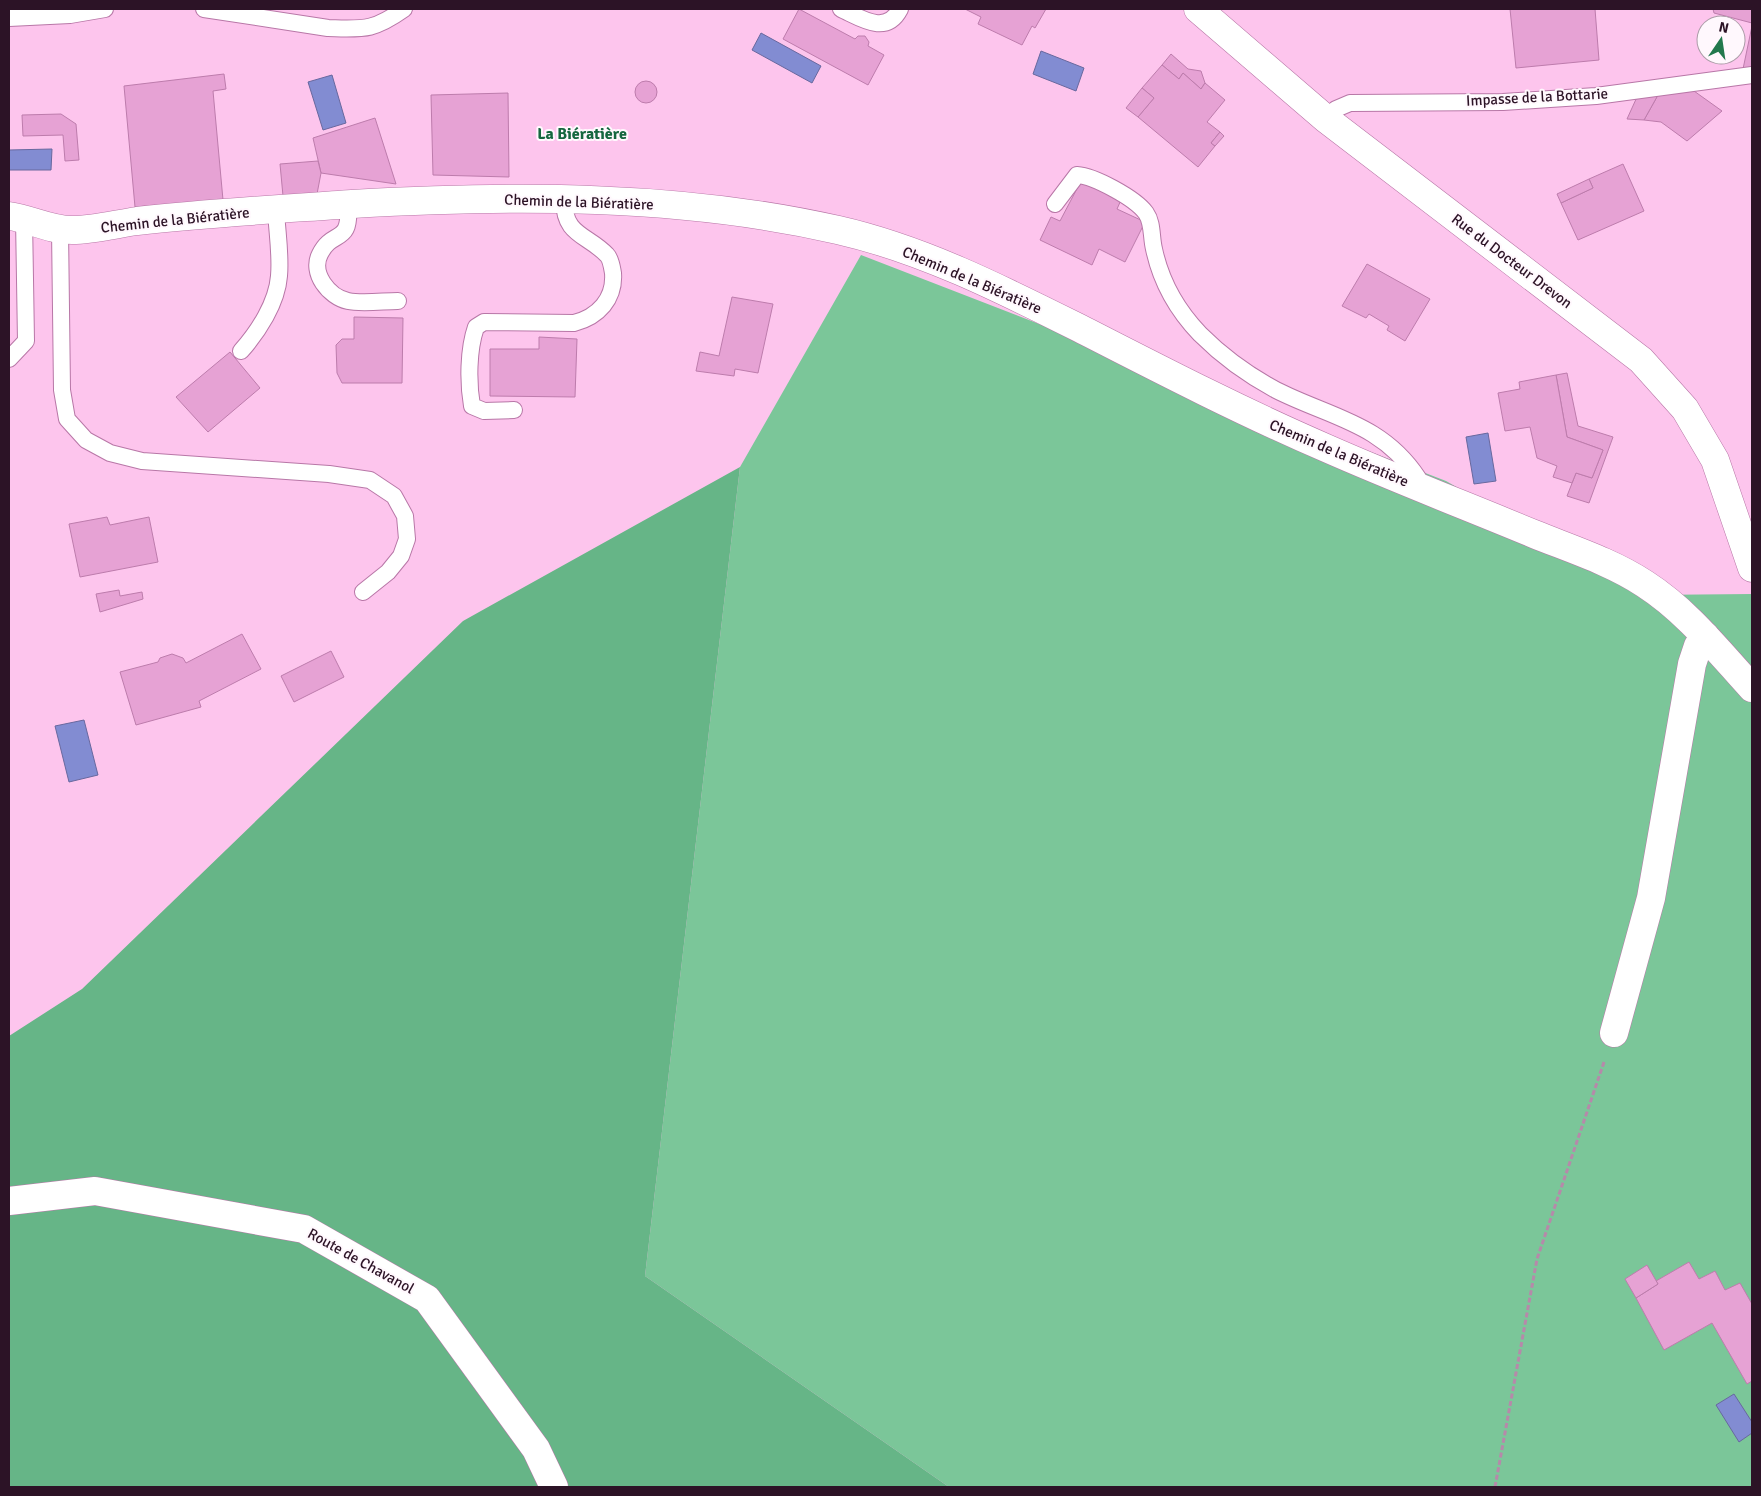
<svg xmlns="http://www.w3.org/2000/svg" width="1761" height="1496" viewBox="0 0 1761 1496" font-family="Signika,sans-serif">
  <rect width="100%" height="100%" fill="#fdc5ed"/>
  <polygon fill="#7bc699" points="861,255 1446,481 1646,595 1752,594 1752,1487 949,1487 645,1276 740,467"/>
  <polygon fill="#66b587" points="740,467 645,1276 949,1487 9,1487 9,1036 82,989 463,621"/>
  <g fill="#828cd2" stroke="#68689e">
    <polygon points="761,33 821,66 812,83 752,50"/>
    <polygon points="1041,51 1084,68 1076,91 1033,74"/>
    <polygon points="332,75 346,123 323,130 308,82"/>
    <polygon points="52,149 51,170 9,170 9,150"/>
    <polygon points="1488,433 1496,481 1474,484 1466,437"/>
    <polygon points="84,720 98,775 69,782 55,726"/>
    <polygon points="1734,1394 1752,1422 1752,1433 1739,1442 1716,1405"/>
  </g>
  <g fill="#e6a2d4" stroke="#bd7cac">
    <polygon points="799,9 855,39 858,36 865,36 869,42 868,46 884,55 868,85 783,39"/>
    <polygon points="965,9 1046,9 1035,28 1032,26 1022,45 978,24 981,17"/>
    <polygon points="1510,9 1595,9 1599,60 1516,68"/>
    <polygon points="1713,9 1752,9 1752,23 1714,13"/>
    <polygon points="1752,26 1752,67 1743,69"/>
    <polygon points="1171,54 1188,69 1201,71 1205,83 1201,89 1183,73 1179,79 1162,65"/>
    <polygon points="1162,65 1179,79 1183,73 1201,89 1205,83 1225,100 1207,122 1220,132 1211,143 1215,146 1198,167 1138,117 1154,98 1142,88"/>
    <polygon points="224,74 226,89 213,91 223,200 135,207 124,86"/>
    <circle cx="646" cy="92" r="11"/>
    <polygon points="1142,88 1154,98 1138,117 1126,108"/>
    <polygon points="1694,91 1722,111 1687,141 1661,122 1644,120 1658,95"/>
    <polygon points="508,93 509,177 433,175 431,95"/>
    <polygon points="1658,95 1644,120 1627,119 1637,97"/>
    <polygon points="61,114 76,124 79,160 65,161 63,135 23,136 22,115"/>
    <polygon points="375,118 396,184 321,173 313,138"/>
    <polygon points="1220,132 1224,136 1215,146 1211,143"/>
    <polygon points="318,161 321,173 317,194 283,196 280,164"/>
    <polygon points="1623,164 1644,211 1578,240 1561,203 1593,188 1589,179"/>
    <polygon points="1589,179 1593,188 1561,203 1557,194"/>
    <polygon points="1081,181 1121,200 1117,209 1145,222 1125,262 1099,249 1092,265 1040,240 1051,217 1060,221"/>
    <polygon points="1367,264 1430,299 1405,341 1387,330 1389,326 1369,314 1366,318 1342,306"/>
    <polygon points="732,297 773,304 758,373 735,369 734,376 696,371 700,352 719,356"/>
    <polygon points="354,317 403,318 402,383 342,383 337,373 336,345 342,339 354,339"/>
    <polygon points="539,337 577,339 575,397 490,396 490,349 539,349"/>
    <polygon points="230,352 260,388 208,432 176,397"/>
    <polygon points="1567,373 1578,426 1613,437 1589,503 1567,496 1576,473 1592,478 1603,450 1567,437 1556,375"/>
    <polygon points="1556,375 1567,437 1603,450 1592,478 1576,473 1572,483 1553,477 1557,466 1537,458 1530,427 1505,431 1498,393 1520,389 1519,382"/>
    <polygon points="107,517 110,525 149,517 158,562 80,577 69,524"/>
    <polygon points="119,590 120,596 142,592 143,599 100,612 96,594"/>
    <polygon points="242,634 261,669 199,701 201,707 136,725 120,672 158,662 160,658 172,654 183,658 186,663"/>
    <polygon points="331,651 344,677 294,702 281,676"/>
    <polygon points="1689,1262 1699,1279 1715,1271 1725,1290 1740,1283 1752,1304 1752,1381 1747,1384 1712,1323 1664,1350 1636,1298 1658,1284 1656,1281"/>
    <polygon points="1647,1265 1658,1284 1636,1298 1625,1279"/>
  </g>
  <g fill="none" stroke-linecap="round" stroke-linejoin="round">
    <g stroke="#b877a7" stroke-width="18">
      <g id="lane">
        <path d="M204 9 328 28C364 29 373 31 404 9"/>
        <path d="M841 9C861 18 886 36 900 9"/>
        <polyline points="9,18 70,15 105,9"/>
        <polyline points="1326,119 1336,109 1350,103 1503,102 1596,96 1752,75"/>
        <path d="M1055 204 1077 175C1094 176 1135 198 1146 213 1153 223 1151 237 1154 249 1161 282 1176 309 1200 334 1222 356 1248 375 1276 390 1329 417 1382 423 1418 478L1416 485"/>
        <path d="M348 205C351 246 333 228 320 254 310 273 329 297 348 301 361 304 384 301 398 301"/>
        <polyline points="60,229 62,390 67,419 86,440 110,453 142,461 329,474 370,480 394,496 405,516 407,539 401,556 388,572 363,592"/>
        <path d="M241 351C258 332 277 303 279 276 281 255 277 232 276 210"/>
        <polyline points="9,359 26,341 24,218"/>
        <path d="M514 410 484 411 472 406C468 383 468 350 476 327L484 322 574 323C598 317 615 299 613 273 612 268 611 259 607 255 587 234 564 236 564 200"/>
      </g>
    </g>
    <g stroke="#b877a7" stroke-width="29">
      <g id="street">
        <polyline points="1198,9 1326,119 1641,360 1685,409 1715,460 1752,568"/>
        <path d="M9 216C31 219 50 230 72 230 94 230 116 224 137 221 208 213 281 209 352 204 513 195 680 194 838 230 926 250 1009 293 1089 333 1167 373 1245 413 1326 448 1394 478 1464 505 1534 534 1571 549 1612 562 1645 584 1687 611 1719 652 1752 688"/>
        <polyline points="1614,1033 1651,898 1692,664 1698,646 1705,636"/>
      </g>
    </g>
    <g stroke="#b877a7" stroke-width="29">
      <polyline id="secondary" points="9,1201 95,1191 304,1229 427,1299 536,1449 554,1487"/>
    </g>
    <polyline stroke="#b689aa" stroke-width="3" stroke-dasharray="5 2.5" stroke-linecap="butt" points="1495,1487 1537,1259 1604,1062"/>
    <use href="#lane" stroke="#fff" stroke-width="16"/>
    <use href="#street" stroke="#fff" stroke-width="28"/>
    <use href="#secondary" stroke="#fff" stroke-width="28"/>
  </g>
  <g text-anchor="middle" stroke-width="4" stroke-linejoin="round" paint-order="stroke">
    <g font-size="15" fill="#2c1326" stroke="#fff8fd">
      <text transform="translate(1537 97) rotate(-3)" y="5">Impasse de la Bottarie</text>
      <text transform="translate(579 202) rotate(2)" y="5">Chemin de la Biératière</text>
      <text transform="translate(175 220) rotate(-6)" y="5">Chemin de la Biératière</text>
      <text transform="translate(1512 261) rotate(37)" y="5">Rue du Docteur Drevon</text>
      <text transform="translate(972 280) rotate(23)" y="5">Chemin de la Biératière</text>
      <text transform="translate(1339 453) rotate(23)" y="5">Chemin de la Biératière</text>
      <text transform="translate(361 1261) rotate(29)" y="5">Route de Chavanol</text>
    </g>
    <g font-size="16" font-weight="bold" fill="#15673f" stroke="#fff8fd">
      <text x="582" y="139">La Biératière</text>
    </g>
  </g>
  <rect width="1761" height="1496" fill="none" stroke="#2c1326" stroke-width="20"/>
  <g transform="translate(1721 40) rotate(13)"><circle r="24" fill="#fff8fd" stroke="#ab9ca7"/>
  <path d="M0-4L9 19L0 12L-9 19Z" fill="#22794d"/>
  <text y="-8" font-size="14" font-weight="bold" text-anchor="middle" fill="#2c1326">N</text>
  </g>
</svg>
